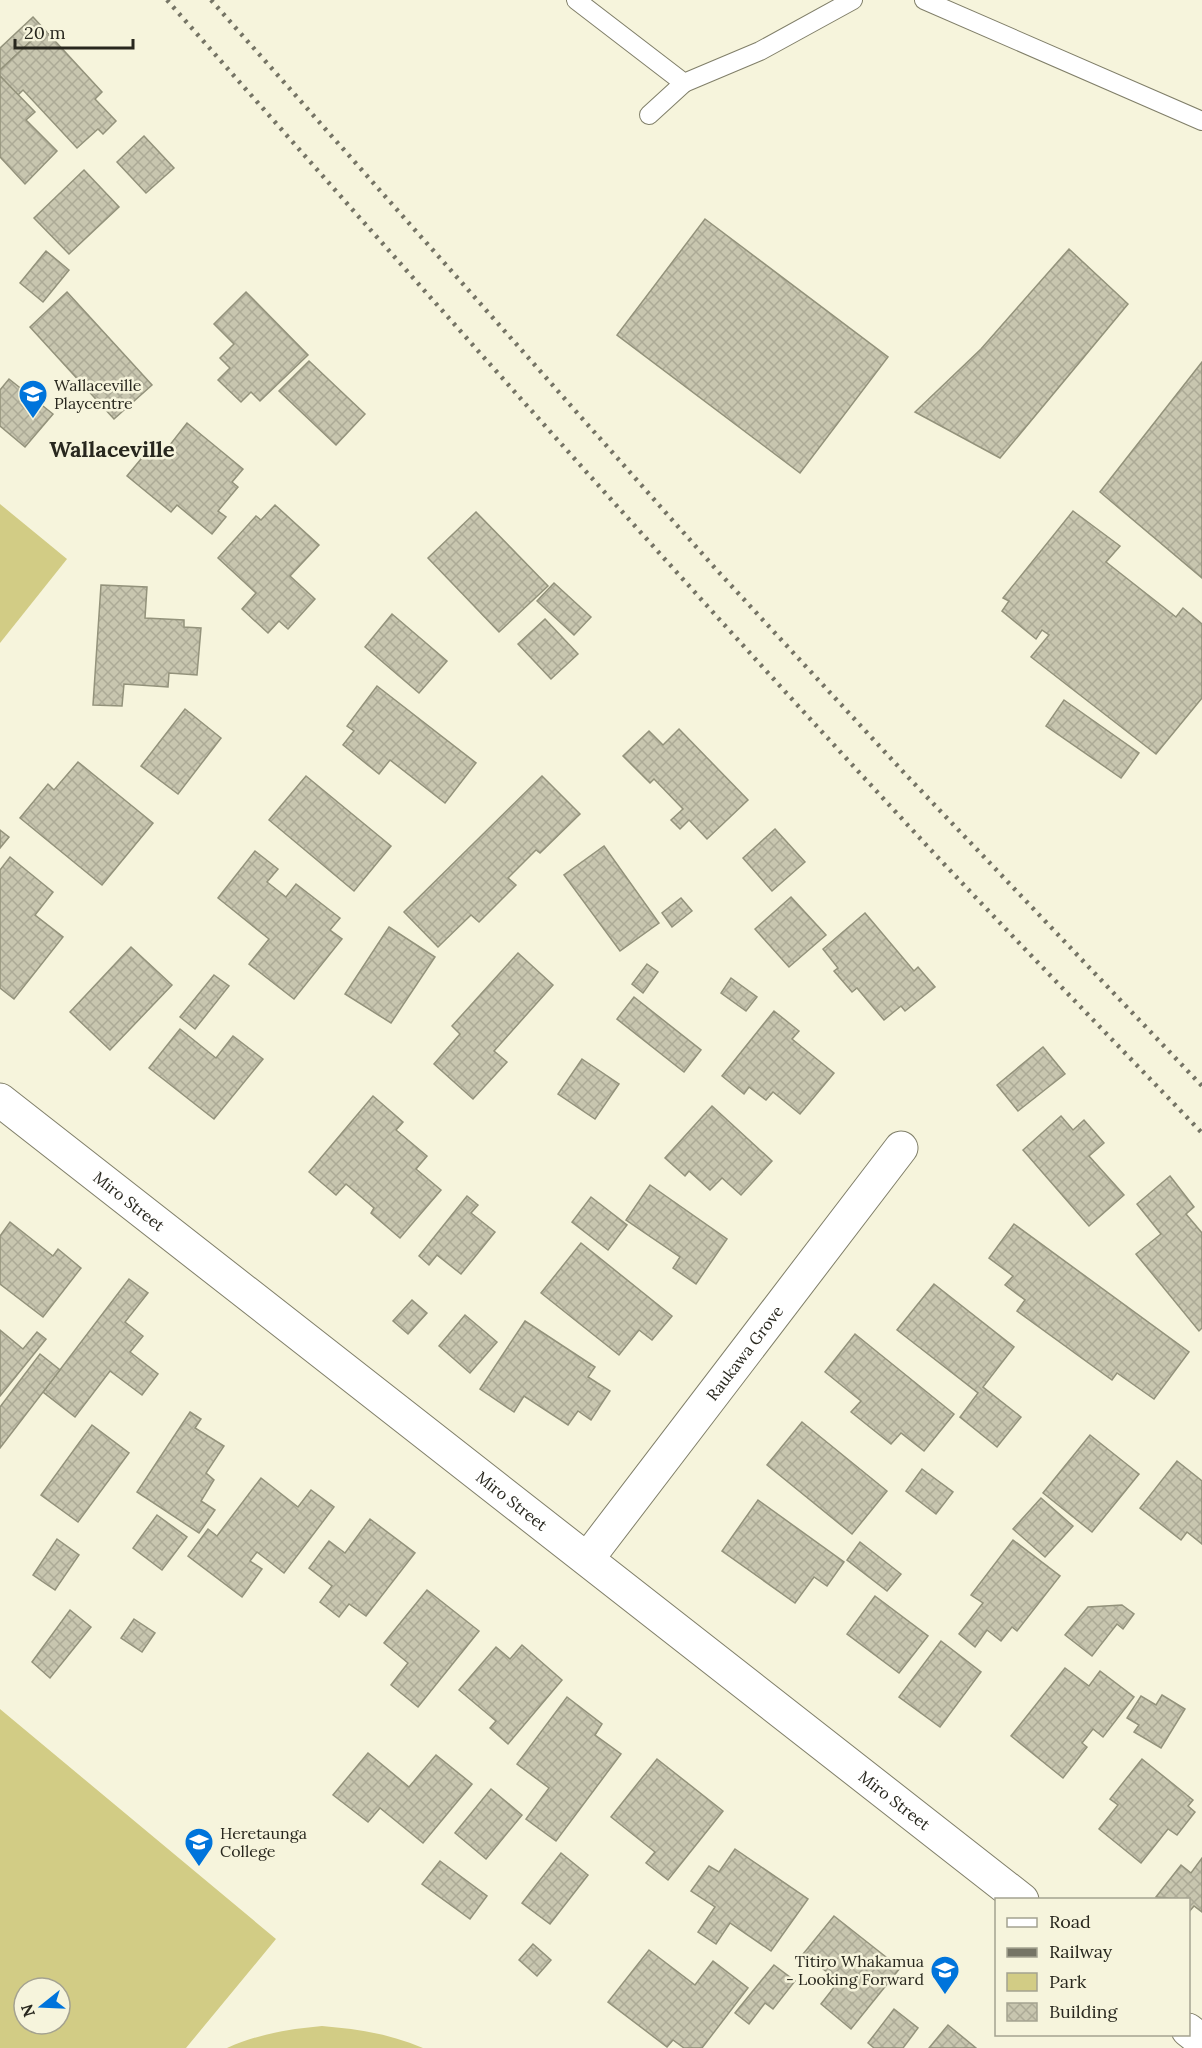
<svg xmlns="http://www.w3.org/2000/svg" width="1202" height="2048" viewBox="0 0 1202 2048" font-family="Lora,serif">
  <defs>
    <pattern id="building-cross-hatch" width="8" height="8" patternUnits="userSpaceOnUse" patternTransform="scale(1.5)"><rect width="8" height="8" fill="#c8c6af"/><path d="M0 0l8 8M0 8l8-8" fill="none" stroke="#acaa96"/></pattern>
  </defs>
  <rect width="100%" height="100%" fill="#f6f4dc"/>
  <g fill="#d2cc85" fill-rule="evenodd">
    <polygon points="0,504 67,559 0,643"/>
    <path d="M0 1709 276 1939 186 2048H0ZM24 1988H60V2024H24Z"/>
    <path d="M322 2026C358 2029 390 2034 423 2048H227C258 2034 289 2029 322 2026Z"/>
  </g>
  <g fill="url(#building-cross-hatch)" stroke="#93927b" stroke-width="1.5">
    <polygon points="33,17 44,29 0,70 0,48"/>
    <polygon points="44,29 102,92 95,99 116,121 103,134 98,129 77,148 23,90 18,95 0,76 0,70"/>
    <polygon points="0,76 35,112 26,120 57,151 25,184 0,157"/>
    <polygon points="144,136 174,168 146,193 117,162"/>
    <polygon points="84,170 119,207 69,254 34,218"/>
    <polygon points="705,219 888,357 800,473 617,335"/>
    <polygon points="1069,249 1128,304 1000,458 915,412 981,349"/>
    <polygon points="46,251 69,270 43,302 20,283"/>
    <polygon points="67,292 152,385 114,419 30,327"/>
    <polygon points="246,292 308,355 260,401 251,392 241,402 218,380 230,368 220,358 234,344 214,324"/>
    <polygon points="309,361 365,414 336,445 279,391"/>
    <polygon points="1202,362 1202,578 1100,492"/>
    <polygon points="9,379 53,414 25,447 0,426 0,390"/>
    <polygon points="187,423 243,469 232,482 238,487 218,511 226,517 212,534 177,505 171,512 127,476 155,442 166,450"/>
    <polygon points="275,505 319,545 290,576 315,599 288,629 279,621 268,633 242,609 256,593 218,558 256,516 261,520"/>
    <polygon points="1073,511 1120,546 1106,562 1176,617 1183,608 1202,624 1202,698 1156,754 1031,657 1049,635 1042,630 1036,639 1002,611 1009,601 1003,598"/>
    <polygon points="476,512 548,586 499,632 428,558"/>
    <polygon points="554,583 591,617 574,635 537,601"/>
    <polygon points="101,585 147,587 145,618 184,620 184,627 201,628 197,675 169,673 168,687 124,684 122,706 93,705"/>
    <polygon points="392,614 447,661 419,693 365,647"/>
    <polygon points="545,619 578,654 551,679 518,644"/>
    <polygon points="377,686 476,763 445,803 390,760 379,774 343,745 354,731 347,726"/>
    <polygon points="1064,700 1139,753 1121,778 1046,726"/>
    <polygon points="185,709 221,738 178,794 141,766"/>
    <polygon points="679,729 748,800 707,839 689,820 680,829 671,820 683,809 654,779 650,783 623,756 649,731 663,745"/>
    <polygon points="78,762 153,823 102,885 20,818 48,784 54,790"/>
    <polygon points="306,776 391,846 354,891 269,820"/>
    <polygon points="542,776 580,814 540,853 536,850 508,878 516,885 479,922 471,915 438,947 404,912"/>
    <polygon points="775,829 805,862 772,891 743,858"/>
    <polygon points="0,830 9,837 0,848"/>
    <polygon points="604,846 659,923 620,951 564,875"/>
    <polygon points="255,851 278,869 267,882 286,897 296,884 340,918 330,930 342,939 294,999 249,964 269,939 218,898"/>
    <polygon points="10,857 53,892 35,915 63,937 14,999 0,988 0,870"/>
    <polygon points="791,897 826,935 789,967 755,929"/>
    <polygon points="681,898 692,911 672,927 662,913"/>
    <polygon points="865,913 914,971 918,967 935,987 905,1011 901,1006 884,1020 857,988 852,992 834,971 838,968 823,949"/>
    <polygon points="389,927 435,957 391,1023 345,994"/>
    <polygon points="131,947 172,985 110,1050 70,1012"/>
    <polygon points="518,953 553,985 494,1051 507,1062 473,1099 434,1064 460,1034 452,1026"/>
    <polygon points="647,964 658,972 643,993 632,984"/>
    <polygon points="214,975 229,986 195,1029 180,1017"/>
    <polygon points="731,978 757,997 746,1011 721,993"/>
    <polygon points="634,997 701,1050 684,1072 617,1019"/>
    <polygon points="774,1011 799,1031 792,1039 834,1073 800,1114 773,1092 766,1100 749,1087 744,1094 722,1076"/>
    <polygon points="180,1029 216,1058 233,1036 263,1059 214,1119 149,1068"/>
    <polygon points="1043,1047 1065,1074 1018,1111 997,1085"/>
    <polygon points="582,1059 619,1084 595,1119 558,1094"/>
    <polygon points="373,1096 403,1122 396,1130 427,1156 416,1169 441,1190 400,1238 371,1213 374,1208 346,1184 336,1195 309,1172"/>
    <polygon points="712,1106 772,1161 741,1195 722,1178 710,1190 689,1171 685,1176 665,1158"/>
    <polygon points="1061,1116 1073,1130 1084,1120 1104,1143 1089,1156 1124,1195 1089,1226 1023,1150"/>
    <polygon points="1170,1176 1194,1207 1186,1214 1202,1233 1202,1328 1199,1331 1136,1254 1161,1234 1137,1204"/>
    <polygon points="650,1185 727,1239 696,1284 673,1268 680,1257 626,1220"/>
    <polygon points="467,1196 478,1205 471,1213 495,1232 461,1274 437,1255 429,1265 419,1256"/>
    <polygon points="591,1197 627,1225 608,1250 572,1222"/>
    <polygon points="10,1222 53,1256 58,1249 81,1268 43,1317 0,1284 0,1236"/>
    <polygon points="1014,1224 1189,1352 1154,1399 1117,1373 1112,1380 1017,1311 1025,1300 1005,1285 1013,1276 989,1258"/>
    <polygon points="581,1243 672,1316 652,1340 639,1330 619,1355 541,1293"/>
    <polygon points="129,1279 148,1293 125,1322 143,1336 130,1352 158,1374 142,1395 110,1371 75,1417 43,1392"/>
    <polygon points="934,1284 1014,1347 983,1387 1021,1417 997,1447 960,1417 978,1393 897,1330"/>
    <polygon points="412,1300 427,1313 408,1334 393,1321"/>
    <polygon points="465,1315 497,1342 470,1373 439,1346"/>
    <polygon points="525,1321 595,1367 588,1377 610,1391 591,1420 578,1411 568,1425 524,1396 514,1412 480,1389"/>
    <polygon points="0,1330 23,1349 37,1332 46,1339 0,1396"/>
    <polygon points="855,1334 954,1414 924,1451 901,1433 891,1444 851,1412 861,1401 825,1372"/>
    <polygon points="40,1354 60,1370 0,1448 0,1407"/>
    <polygon points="190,1412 201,1419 195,1428 224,1446 206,1473 214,1480 201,1501 215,1510 199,1533 137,1492"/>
    <polygon points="802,1422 887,1491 852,1534 767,1465"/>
    <polygon points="92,1425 129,1453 78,1522 41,1495"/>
    <polygon points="1090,1435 1139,1474 1092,1532 1043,1493"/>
    <polygon points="1177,1461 1202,1481 1202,1544 1187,1532 1181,1540 1140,1508"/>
    <polygon points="922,1469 953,1492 936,1514 906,1491"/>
    <polygon points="261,1478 298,1507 311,1490 334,1507 284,1573 257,1552 250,1561 262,1569 242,1597 188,1556 208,1529 217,1536"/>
    <polygon points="1041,1498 1073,1526 1045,1557 1013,1529"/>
    <polygon points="758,1500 844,1562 827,1586 814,1577 795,1603 722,1551"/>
    <polygon points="157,1515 187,1537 162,1570 133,1548"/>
    <polygon points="370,1519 415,1553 366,1616 349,1604 339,1617 320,1602 332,1586 309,1568 329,1541 345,1553"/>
    <polygon points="57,1539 79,1555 55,1590 33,1575"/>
    <polygon points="1013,1540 1060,1576 1017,1631 1012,1627 1001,1641 987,1630 975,1647 959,1634 983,1603 971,1595"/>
    <polygon points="860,1542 901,1574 887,1591 847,1560"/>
    <polygon points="427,1590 479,1631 418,1707 391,1685 408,1663 384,1643"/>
    <polygon points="875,1596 928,1636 899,1673 847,1634"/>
    <polygon points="1122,1605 1134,1614 1123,1629 1117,1624 1092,1656 1065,1635 1088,1607"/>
    <polygon points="70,1610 91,1627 50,1678 32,1662"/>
    <polygon points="134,1619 155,1633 142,1652 121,1638"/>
    <polygon points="941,1641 981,1672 940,1727 899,1697"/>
    <polygon points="522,1645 562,1680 508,1744 490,1728 496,1721 459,1690 496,1647 510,1659"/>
    <polygon points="1065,1668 1089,1686 1100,1671 1134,1697 1103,1737 1093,1729 1082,1743 1087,1747 1063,1778 1011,1736"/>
    <polygon points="1162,1695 1185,1709 1161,1748 1134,1732 1139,1725 1127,1718 1141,1696 1156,1705"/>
    <polygon points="567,1697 602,1724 595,1735 621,1754 556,1841 526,1819 549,1788 517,1764"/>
    <polygon points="368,1753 409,1787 436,1755 472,1784 423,1843 380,1808 368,1822 333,1795"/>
    <polygon points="657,1759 723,1811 668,1880 646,1863 655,1852 611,1817"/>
    <polygon points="1142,1759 1193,1800 1188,1806 1195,1812 1177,1835 1168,1829 1141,1863 1099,1829 1118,1805 1110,1799"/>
    <polygon points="491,1789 522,1815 486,1859 455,1833"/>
    <polygon points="735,1849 808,1899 771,1951 730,1923 716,1944 698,1932 715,1907 691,1891 709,1866 719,1872"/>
    <polygon points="561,1853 588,1875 550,1924 522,1903"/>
    <polygon points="1202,1858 1202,1912 1194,1906 1188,1913 1188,1900 1156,1897 1181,1865 1191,1873"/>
    <polygon points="440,1861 487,1896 470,1919 422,1884"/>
    <polygon points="834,1916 900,1968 851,2029 821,2004 839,1981 803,1954"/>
    <polygon points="533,1944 551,1960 537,1976 519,1960"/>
    <polygon points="649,1950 695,1985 713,1961 748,1988 702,2048 684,2048 673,2040 667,2047 608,2002"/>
    <polygon points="774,1965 795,1981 773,2009 765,2003 749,2024 735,2013"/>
    <polygon points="894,2009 918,2028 903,2048 874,2048 868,2043"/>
    <polygon points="948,2025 976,2048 929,2048"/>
  </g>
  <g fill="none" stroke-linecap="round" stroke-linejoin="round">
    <g stroke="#807f69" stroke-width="20">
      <g id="lane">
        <polyline points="576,0 684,83 760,51 853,0"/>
        <polyline points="924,0 1202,121"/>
        <polyline points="649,115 684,83"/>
      </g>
    </g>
    <g stroke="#807f69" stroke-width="35">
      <g id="street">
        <path id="s1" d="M588 1558 901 1148"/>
      </g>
    </g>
    <g stroke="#807f69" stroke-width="35">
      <g id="secondary">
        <path id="s2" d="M0 1100 1022 1900"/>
        <polyline points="1188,2030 1202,2041"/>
      </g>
    </g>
    <use href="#lane" stroke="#fff" stroke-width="18"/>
    <use href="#street" stroke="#fff" stroke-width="33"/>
    <use href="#secondary" stroke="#fff" stroke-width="33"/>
    <g stroke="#757465" stroke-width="4.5" stroke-dasharray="3 6" stroke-linecap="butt">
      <path d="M167 0C419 285 671 570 930 849 1020 945 1111 1038 1202 1133"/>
      <polyline points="211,0 714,567 908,777 1202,1086"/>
    </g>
  </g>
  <defs>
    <g id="school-pin" transform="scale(1.5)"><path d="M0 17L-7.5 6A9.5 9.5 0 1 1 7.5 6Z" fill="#0074db" stroke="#f6f4dc"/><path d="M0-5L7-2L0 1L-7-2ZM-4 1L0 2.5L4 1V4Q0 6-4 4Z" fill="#fff"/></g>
  </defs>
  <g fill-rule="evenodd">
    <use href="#school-pin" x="33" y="394"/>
    <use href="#school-pin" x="199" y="1842"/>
    <use href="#school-pin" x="945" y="1970"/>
  </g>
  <g text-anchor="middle" stroke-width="5" stroke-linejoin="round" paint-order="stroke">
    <g font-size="16" fill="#28271e" stroke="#f6f4dc" text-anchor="start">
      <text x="54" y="391">Wallaceville<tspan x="54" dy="18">Playcentre</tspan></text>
      <text x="220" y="1839">Heretaunga<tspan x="220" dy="18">College</tspan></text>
      <text x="924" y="1967" text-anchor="end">Titiro Whakamua<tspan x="924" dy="18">- Looking Forward</tspan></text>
    </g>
    <g font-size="16" fill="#28271e" stroke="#f6f4dc">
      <text dy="6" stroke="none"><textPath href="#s2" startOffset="164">Miro Street</textPath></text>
      <text dy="6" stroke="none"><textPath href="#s1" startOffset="258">Raukawa Grove</textPath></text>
      <text dy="6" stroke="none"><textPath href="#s2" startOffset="650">Miro Street</textPath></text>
      <text dy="6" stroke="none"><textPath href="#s2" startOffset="1136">Miro Street</textPath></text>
    </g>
    <g font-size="22" font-weight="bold" fill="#28271e" stroke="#f6f4dc">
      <text x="112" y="457">Wallaceville</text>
    </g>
  </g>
  <rect x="995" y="1898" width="195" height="138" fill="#f6f4dc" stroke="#a4a290" stroke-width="1.5"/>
  <rect x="1007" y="1918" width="30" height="9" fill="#ffffff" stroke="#a4a290" stroke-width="1.5"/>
  <text x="1049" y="1928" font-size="18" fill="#28271e">Road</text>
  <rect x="1007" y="1948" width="30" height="9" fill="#757465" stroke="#a4a290" stroke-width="1.5"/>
  <text x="1049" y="1958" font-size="18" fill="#28271e">Railway</text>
  <rect x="1007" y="1973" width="30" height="18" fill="#d2cc85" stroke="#a4a290" stroke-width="1.5"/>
  <text x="1049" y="1988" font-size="18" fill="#28271e">Park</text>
  <rect x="1007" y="2003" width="30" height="18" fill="url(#building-cross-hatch)" stroke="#a4a290" stroke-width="1.5"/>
  <text x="1049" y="2018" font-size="18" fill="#28271e">Building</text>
  <g transform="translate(42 2006) rotate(252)"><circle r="28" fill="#f6f4dc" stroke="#a4a290" stroke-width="1.5"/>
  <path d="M0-4.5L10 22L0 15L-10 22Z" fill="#0074db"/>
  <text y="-9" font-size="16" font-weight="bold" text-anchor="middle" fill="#28271e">N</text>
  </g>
  <path d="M15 39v9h118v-9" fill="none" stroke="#28271e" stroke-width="3"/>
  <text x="24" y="39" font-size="18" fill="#28271e" stroke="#f6f4dc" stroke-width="4.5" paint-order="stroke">20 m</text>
</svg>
